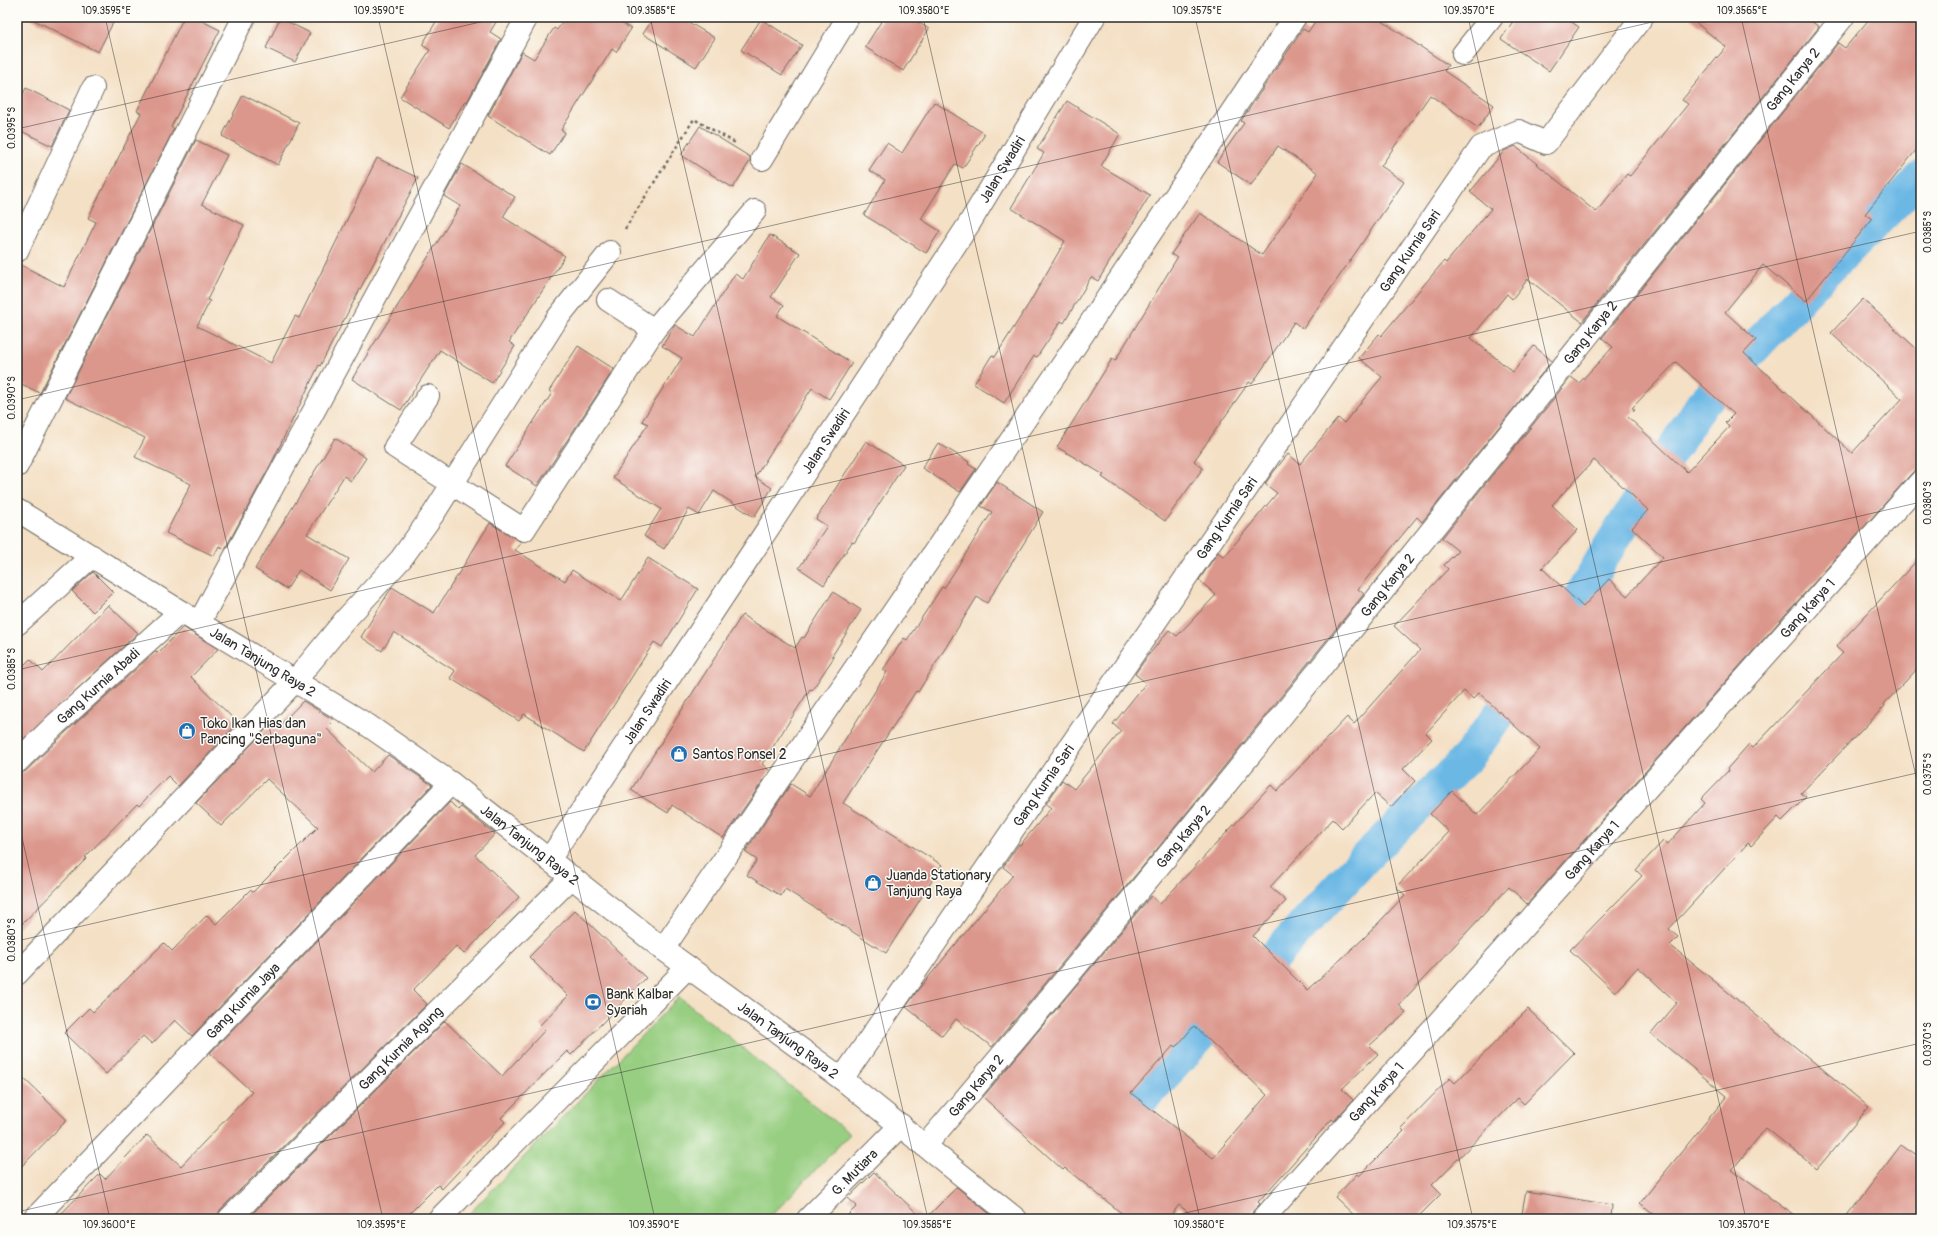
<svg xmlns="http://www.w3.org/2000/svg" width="1938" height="1236" viewBox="0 0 1938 1236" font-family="Pangolin,sans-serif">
  <rect width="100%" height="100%" fill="#fdfcf7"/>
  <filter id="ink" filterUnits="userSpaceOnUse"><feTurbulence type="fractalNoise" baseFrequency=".025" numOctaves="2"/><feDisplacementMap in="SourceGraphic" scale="8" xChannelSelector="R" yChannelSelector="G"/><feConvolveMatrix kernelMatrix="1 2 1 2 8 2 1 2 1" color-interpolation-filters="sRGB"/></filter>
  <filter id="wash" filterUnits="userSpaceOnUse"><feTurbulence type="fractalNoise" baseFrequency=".012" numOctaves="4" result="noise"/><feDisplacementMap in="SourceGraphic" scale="16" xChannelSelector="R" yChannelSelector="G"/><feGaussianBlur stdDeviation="0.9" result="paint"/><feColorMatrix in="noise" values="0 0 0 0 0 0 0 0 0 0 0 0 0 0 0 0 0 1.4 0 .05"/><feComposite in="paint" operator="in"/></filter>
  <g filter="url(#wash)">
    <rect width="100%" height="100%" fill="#f4e0c5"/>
    <polygon fill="#97ce81" stroke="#617c56" points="679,997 850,1134 768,1219 464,1219"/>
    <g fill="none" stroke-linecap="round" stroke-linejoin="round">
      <polyline stroke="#6cb8e5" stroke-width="33" points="1110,1134 1367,856 1469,756 1557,635 1612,542 1702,404 1806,292 1921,177"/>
    </g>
    <g id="blocks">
      <g fill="#dc978c" fill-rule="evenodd">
        <polygon points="28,17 116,17 98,52"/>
        <polygon points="184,17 194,17 220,30 171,127 174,129 40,393 17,382 17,263 64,287 96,222 88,218 141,113 137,111"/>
        <polygon points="439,17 499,17 490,32 501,39 467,102 465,101 449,128 400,97 430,50 422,45"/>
        <polygon points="566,17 612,17 631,29 616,52 612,49 561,130 565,132 550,155 488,116 522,52 534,59 554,28 557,30"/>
        <polygon points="654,17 680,17 715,38 696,67 643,34"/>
        <polygon points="884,17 910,17 929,29 903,71 865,47"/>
        <polygon points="1318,17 1376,17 1448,65 1444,71 1494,105 1478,128 1430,95 1381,166 1404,182 1303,329 1294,322 1252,384 1249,382 1194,461 1203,468 1165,521 1102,477 1104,475 1057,447 1112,359 1115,361 1177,258 1171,254 1200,213 1262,255 1318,173 1278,146 1251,185 1217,162 1244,123 1241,121 1303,29 1308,32"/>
        <polygon points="1516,17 1564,17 1579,27 1549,71 1501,39"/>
        <polygon points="1689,17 1806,17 1819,27 1582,322 1528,279 1512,299 1507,294 1471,338 1513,372 1534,346 1552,361 1422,522 1417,517 1358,589 1364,594 1149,859 992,1047 956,1019 942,1036 906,1007 917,991 1013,875 1003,867 1019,844 1020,845 1051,808 1046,804 1062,780 1074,789 1121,731 1113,724 1146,683 1135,674 1147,657 1169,630 1177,636 1216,595 1199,580 1218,552 1224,557 1277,493 1265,484 1272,474 1288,454 1300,464 1338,418 1344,423 1382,377 1359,358 1379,334 1381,336 1444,261 1446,263 1491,209 1470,192 1504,151 1515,146 1596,212 1627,174 1630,176 1688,104 1682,100 1726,47"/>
        <path d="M1871 17H1921V144L1865 214 1872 219 1806 301 1763 265 1725 312 1756 340 1744 353 1852 453 1902 399 1831 333 1863 299 1921 353V467L1912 473 1527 904 1509 887 1399 1005 1406 1013 1369 1046 1378 1054 1342 1089 1353 1100 1334 1121 1332 1119 1258 1202 1260 1204 1253 1211 1251 1219H1197L1179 1205 1168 1219H1129L1065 1168 1063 1170 983 1097 1151 896 1160 904 1271 785 1277 791 1347 717 1354 724 1420 650 1394 626 1448 569 1444 565 1458 551 1442 538 1571 377 1579 383 1613 347 1602 338 1838 43 1845 48ZM1676 362 1734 414 1725 423 1729 427 1687 472 1628 417 1635 410 1632 408ZM1594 460 1648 510 1632 528 1663 557 1627 596 1609 579 1583 607 1542 568 1578 530 1552 505ZM1464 691 1473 699 1479 693 1540 749 1477 815 1452 791 1430 814 1449 832 1396 887 1405 895 1363 939 1307 990 1253 936 1286 901 1270 887 1333 819 1342 828 1375 793 1391 807 1415 781 1403 769 1432 739 1426 733ZM1194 1026 1267 1095 1213 1158 1131 1093 1174 1045 1176 1047Z"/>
        <polygon points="280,18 310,33 295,62 266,48"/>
        <polygon points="761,19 802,45 782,75 741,50"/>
        <polygon points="26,88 69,110 52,146 17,129 17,106"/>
        <polygon points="243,95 299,123 278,165 222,136"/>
        <polygon points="1067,101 1120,134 1101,166 1150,195 1098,281 1091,277 1064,323 1061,321 1037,357 1034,356 1004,403 974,384 992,355 995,357 1030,302 1065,241 1011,208 1044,153 1037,149"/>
        <polygon points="934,102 985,134 963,168 955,164 921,219 940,231 926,253 864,215 885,180 869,170 887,143 902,153"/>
        <polygon points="700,126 750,157 750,161 733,188 681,155"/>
        <polygon points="196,140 227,155 202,204 244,225 207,300 210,301 197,326 271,363 295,316 299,318 377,158 418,178 320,366 319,365 270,466 225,549 219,546 214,556 166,533 191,484 135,457 145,438 65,398"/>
        <polygon points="462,164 515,197 503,217 565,256 509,342 515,346 492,383 440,350 401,410 352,379 460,206 444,196"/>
        <polygon points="770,235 800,253 771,297 784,305 777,316 852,363 829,399 812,388 755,477 772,488 754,517 714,491 699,515 689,509 664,549 644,536 661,509 613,478 648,424 642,421 682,358 662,346 675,325 695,337 735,274 743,279"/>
        <polygon points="578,346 614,369 537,486 505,466 552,393 549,391"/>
        <polygon points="335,438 366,458 351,481 344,476 307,534 349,559 330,590 299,570 287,589 255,569"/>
        <polygon points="866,441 904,465 854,543 852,542 824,585 799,568 827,526 816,519"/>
        <polygon points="938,443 969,462 968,464 976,469 960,492 922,468"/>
        <polygon points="997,482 1043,512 987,603 977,597 918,692 916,691 843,803 942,865 886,953 785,889 781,896 747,875 757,860 745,852 791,784 810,796 887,672 883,670 904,638 907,640 942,587 944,588 992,512 981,506"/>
        <polygon points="490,523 521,542 515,550 565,581 572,570 621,601 648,558 698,589 662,647 654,642 584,752 524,714 519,721 450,678 455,671 394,632 382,651 361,637 392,587 434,613"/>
        <polygon points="1921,556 1921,665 1884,704 1885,706 1801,793 1806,797 1782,821 1778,817 1751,846 1748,843 1669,929 1678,937 1670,945 1869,1107 1817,1169 1766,1128 1732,1170 1799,1219 1660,1219 1640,1203 1727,1096 1651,1034 1677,1003 1638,967 1615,992 1570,950 1642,876 1636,870 1664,840 1668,844 1705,803 1701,799 1728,771 1727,769 1749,744 1753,748 1843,653 1836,647"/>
        <polygon points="93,572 113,592 93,612 72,591"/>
        <polygon points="833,592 861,610 832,656 834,657 812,690 810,689 762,764 770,771 723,838 672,805 668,813 631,790 742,615 795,648 802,637 804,638"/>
        <polygon points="108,605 138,633 17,745 17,672 30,659 43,672"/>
        <polygon points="183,627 218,649 191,677 238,723 178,786 168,776 139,806 137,804 85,857 87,858 17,929 17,774 26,771 65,733 156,651 158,653"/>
        <polygon points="303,701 334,720 326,728 372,772 388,755 432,785 192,1036 175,1020 152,1044 143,1036 106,1074 64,1033 89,1008 93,1012 164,943 172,951 207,915 216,924 250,890 253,892 318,827 267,779 221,826 196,803 272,723 277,728"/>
        <polygon points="450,802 458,810 461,807 495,834 475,855 519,897 464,954 456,946 413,990 427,1004 220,1210 217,1219 56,1219 100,1174 105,1179 147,1135 181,1166 252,1092 210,1053"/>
        <polygon points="575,910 646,978 571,1055 567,1051 501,1118 505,1122 442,1189 438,1185 404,1219 247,1219 445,1021 502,1076 545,1030 540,1025 568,996 529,957"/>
        <polygon points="1528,1009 1574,1053 1524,1104 1518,1098 1432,1185 1441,1194 1416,1219 1358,1219 1335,1197 1357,1174 1359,1176 1404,1131 1401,1128 1450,1078 1455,1083"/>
        <polygon points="17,1072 67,1120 17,1171"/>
        <polygon points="1901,1145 1921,1159 1921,1219 1845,1219"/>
        <polygon points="874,1172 923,1219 844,1219 857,1206 848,1198"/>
        <polygon points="957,1187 996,1219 925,1219"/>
        <polygon points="1526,1191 1612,1205 1611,1219 1521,1219"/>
      </g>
    </g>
  </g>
  <g filter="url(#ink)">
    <use href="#blocks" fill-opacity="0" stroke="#716a61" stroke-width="1"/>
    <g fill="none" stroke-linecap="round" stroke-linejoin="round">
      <g stroke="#716a61" stroke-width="24">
        <g id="minor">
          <polyline points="1463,54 1492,17"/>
          <polyline points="762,159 848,17"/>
          <polyline points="17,251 93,88"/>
          <polyline points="654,330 755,211"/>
          <polyline points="428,396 395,447 524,530 654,330 608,300"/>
          <polyline points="17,466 244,17"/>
          <path id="s1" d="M17 510 199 623 369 726 451 783 663 949 842 1079 1016 1219"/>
          <polyline points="199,623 527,17"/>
          <polyline points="17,624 92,556"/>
          <path id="s2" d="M17 762 56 724 180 612"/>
          <path id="s3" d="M549 860 969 224 1094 17"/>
          <polyline points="663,949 1065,361 1295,17"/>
          <polyline points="17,974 295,681 345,620 401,559 434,513 556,320 610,252"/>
          <path id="s4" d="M842 1079 1481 147 1519 131 1546 143 1642 17"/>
          <path id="s5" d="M925 1146C1239 777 1539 395 1843 17"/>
          <path id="s6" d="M34 1219 451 783"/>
          <path id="s7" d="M229 1219 572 877"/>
          <polyline points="439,1219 688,967"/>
          <path id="s8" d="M808 1219 901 1125"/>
          <path id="s9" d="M1263 1219 1921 481"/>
        </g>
      </g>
      <polyline stroke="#716a61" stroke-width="2.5" stroke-dasharray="3 3" stroke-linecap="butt" points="625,229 694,119 737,144"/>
      <use href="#minor" stroke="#fff" stroke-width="22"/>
    </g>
  </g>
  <path fill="none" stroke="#2b2b2b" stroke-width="1" stroke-opacity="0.45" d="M105 17 383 1219M378 17 655 1219M650 17 928 1219M923 17 1200 1219M1195 17 1473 1219M1468 17 1746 1219M1741 17 1921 798M17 129 502 17M17 400 1674 17M17 670 1921 231M17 816 110 1219M17 941 1921 502M17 1212 1921 772M1159 1219 1921 1043"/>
  <defs>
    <g id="shop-disc" transform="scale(0.9)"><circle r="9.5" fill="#1f6fb2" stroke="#fdfcf7"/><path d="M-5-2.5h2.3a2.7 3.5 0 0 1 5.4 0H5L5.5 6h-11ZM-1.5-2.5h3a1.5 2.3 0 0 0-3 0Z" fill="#fff"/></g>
    <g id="bank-disc" transform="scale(0.9)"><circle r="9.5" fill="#1f6fb2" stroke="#fdfcf7"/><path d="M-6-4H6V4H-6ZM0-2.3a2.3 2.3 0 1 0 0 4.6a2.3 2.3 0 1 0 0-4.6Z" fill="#fff"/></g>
  </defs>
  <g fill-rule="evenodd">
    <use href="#shop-disc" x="187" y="731"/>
    <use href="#shop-disc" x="679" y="754"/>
    <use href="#shop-disc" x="873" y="883"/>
    <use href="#bank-disc" x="593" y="1002"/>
  </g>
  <g text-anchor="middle" stroke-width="3" stroke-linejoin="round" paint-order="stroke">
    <g font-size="14" fill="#2b2b2b" stroke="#fdfcf7">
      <text dy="5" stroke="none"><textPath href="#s5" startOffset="1375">Gang Karya 2</textPath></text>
      <text dy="5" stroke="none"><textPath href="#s3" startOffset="826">Jalan Swadiri</textPath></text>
      <text dy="5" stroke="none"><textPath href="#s4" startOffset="1004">Gang Kurnia Sari</textPath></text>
      <text dy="5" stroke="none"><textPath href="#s5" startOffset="1051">Gang Karya 2</textPath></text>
      <text dy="5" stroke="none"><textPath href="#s3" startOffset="502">Jalan Swadiri</textPath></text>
      <text dy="5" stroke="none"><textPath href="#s4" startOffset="680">Gang Kurnia Sari</textPath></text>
      <text dy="5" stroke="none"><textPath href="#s5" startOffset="727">Gang Karya 2</textPath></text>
      <text dy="5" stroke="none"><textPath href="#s9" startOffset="818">Gang Karya 1</textPath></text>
      <text dy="5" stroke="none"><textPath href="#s1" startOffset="289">Jalan Tanjung Raya 2</textPath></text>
      <text dy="5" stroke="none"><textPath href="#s2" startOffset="111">Gang Kurnia Abadi</textPath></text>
      <text dy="5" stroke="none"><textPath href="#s3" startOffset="178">Jalan Swadiri</textPath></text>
      <text dy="5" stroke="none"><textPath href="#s4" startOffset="356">Gang Kurnia Sari</textPath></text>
      <text dy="5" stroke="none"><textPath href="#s5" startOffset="403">Gang Karya 2</textPath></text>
      <text dy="5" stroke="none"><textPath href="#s1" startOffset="613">Jalan Tanjung Raya 2</textPath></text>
      <text dy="5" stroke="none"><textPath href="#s9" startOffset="494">Gang Karya 1</textPath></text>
      <text dy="5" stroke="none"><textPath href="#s6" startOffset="302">Gang Kurnia Jaya</textPath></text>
      <text dy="5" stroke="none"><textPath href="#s1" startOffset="937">Jalan Tanjung Raya 2</textPath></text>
      <text dy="5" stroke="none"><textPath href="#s7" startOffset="242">Gang Kurnia Agung</textPath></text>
      <text dy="5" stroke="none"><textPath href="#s5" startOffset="79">Gang Karya 2</textPath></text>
      <text dy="5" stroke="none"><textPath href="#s9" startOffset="170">Gang Karya 1</textPath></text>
      <text dy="5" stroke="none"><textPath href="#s8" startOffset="66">G. Mutiara</textPath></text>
    </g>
    <g font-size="14" fill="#2b2b2b" stroke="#fdfcf7" text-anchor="start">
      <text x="200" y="728">Toko Ikan Hias dan<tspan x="200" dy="16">Pancing "Serbaguna"</tspan></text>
      <text x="692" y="759">Santos Ponsel 2</text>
      <text x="886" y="880">Juanda Stationary<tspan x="886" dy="16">Tanjung Raya</tspan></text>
      <text x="606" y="999">Bank Kalbar<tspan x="606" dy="16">Syariah</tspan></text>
    </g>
  </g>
  <rect width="1938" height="1236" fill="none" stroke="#fdfcf7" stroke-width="44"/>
  <rect x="22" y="22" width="1894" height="1192" fill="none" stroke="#2b2b2b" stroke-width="1.5"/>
  <g font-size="10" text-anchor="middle" fill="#2b2b2b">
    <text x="106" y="14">109.3595°E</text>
    <text x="379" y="14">109.3590°E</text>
    <text x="651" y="14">109.3585°E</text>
    <text x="924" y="14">109.3580°E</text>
    <text x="1197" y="14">109.3575°E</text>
    <text x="1469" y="14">109.3570°E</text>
    <text x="1742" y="14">109.3565°E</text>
    <text transform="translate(11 128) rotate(-90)" y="4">0.0395°S</text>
    <text transform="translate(1927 232) rotate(-90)" y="4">0.0385°S</text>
    <text transform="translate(11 398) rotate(-90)" y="4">0.0390°S</text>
    <text transform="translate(1927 503) rotate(-90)" y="4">0.0380°S</text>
    <text transform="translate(11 669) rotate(-90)" y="4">0.0385°S</text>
    <text transform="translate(1927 774) rotate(-90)" y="4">0.0375°S</text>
    <text transform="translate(11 940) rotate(-90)" y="4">0.0380°S</text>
    <text transform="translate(1927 1044) rotate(-90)" y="4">0.0370°S</text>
    <text x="109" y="1228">109.3600°E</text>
    <text x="381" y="1228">109.3595°E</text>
    <text x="654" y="1228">109.3590°E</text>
    <text x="927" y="1228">109.3585°E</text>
    <text x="1199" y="1228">109.3580°E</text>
    <text x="1472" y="1228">109.3575°E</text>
    <text x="1744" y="1228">109.3570°E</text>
  </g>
</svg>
